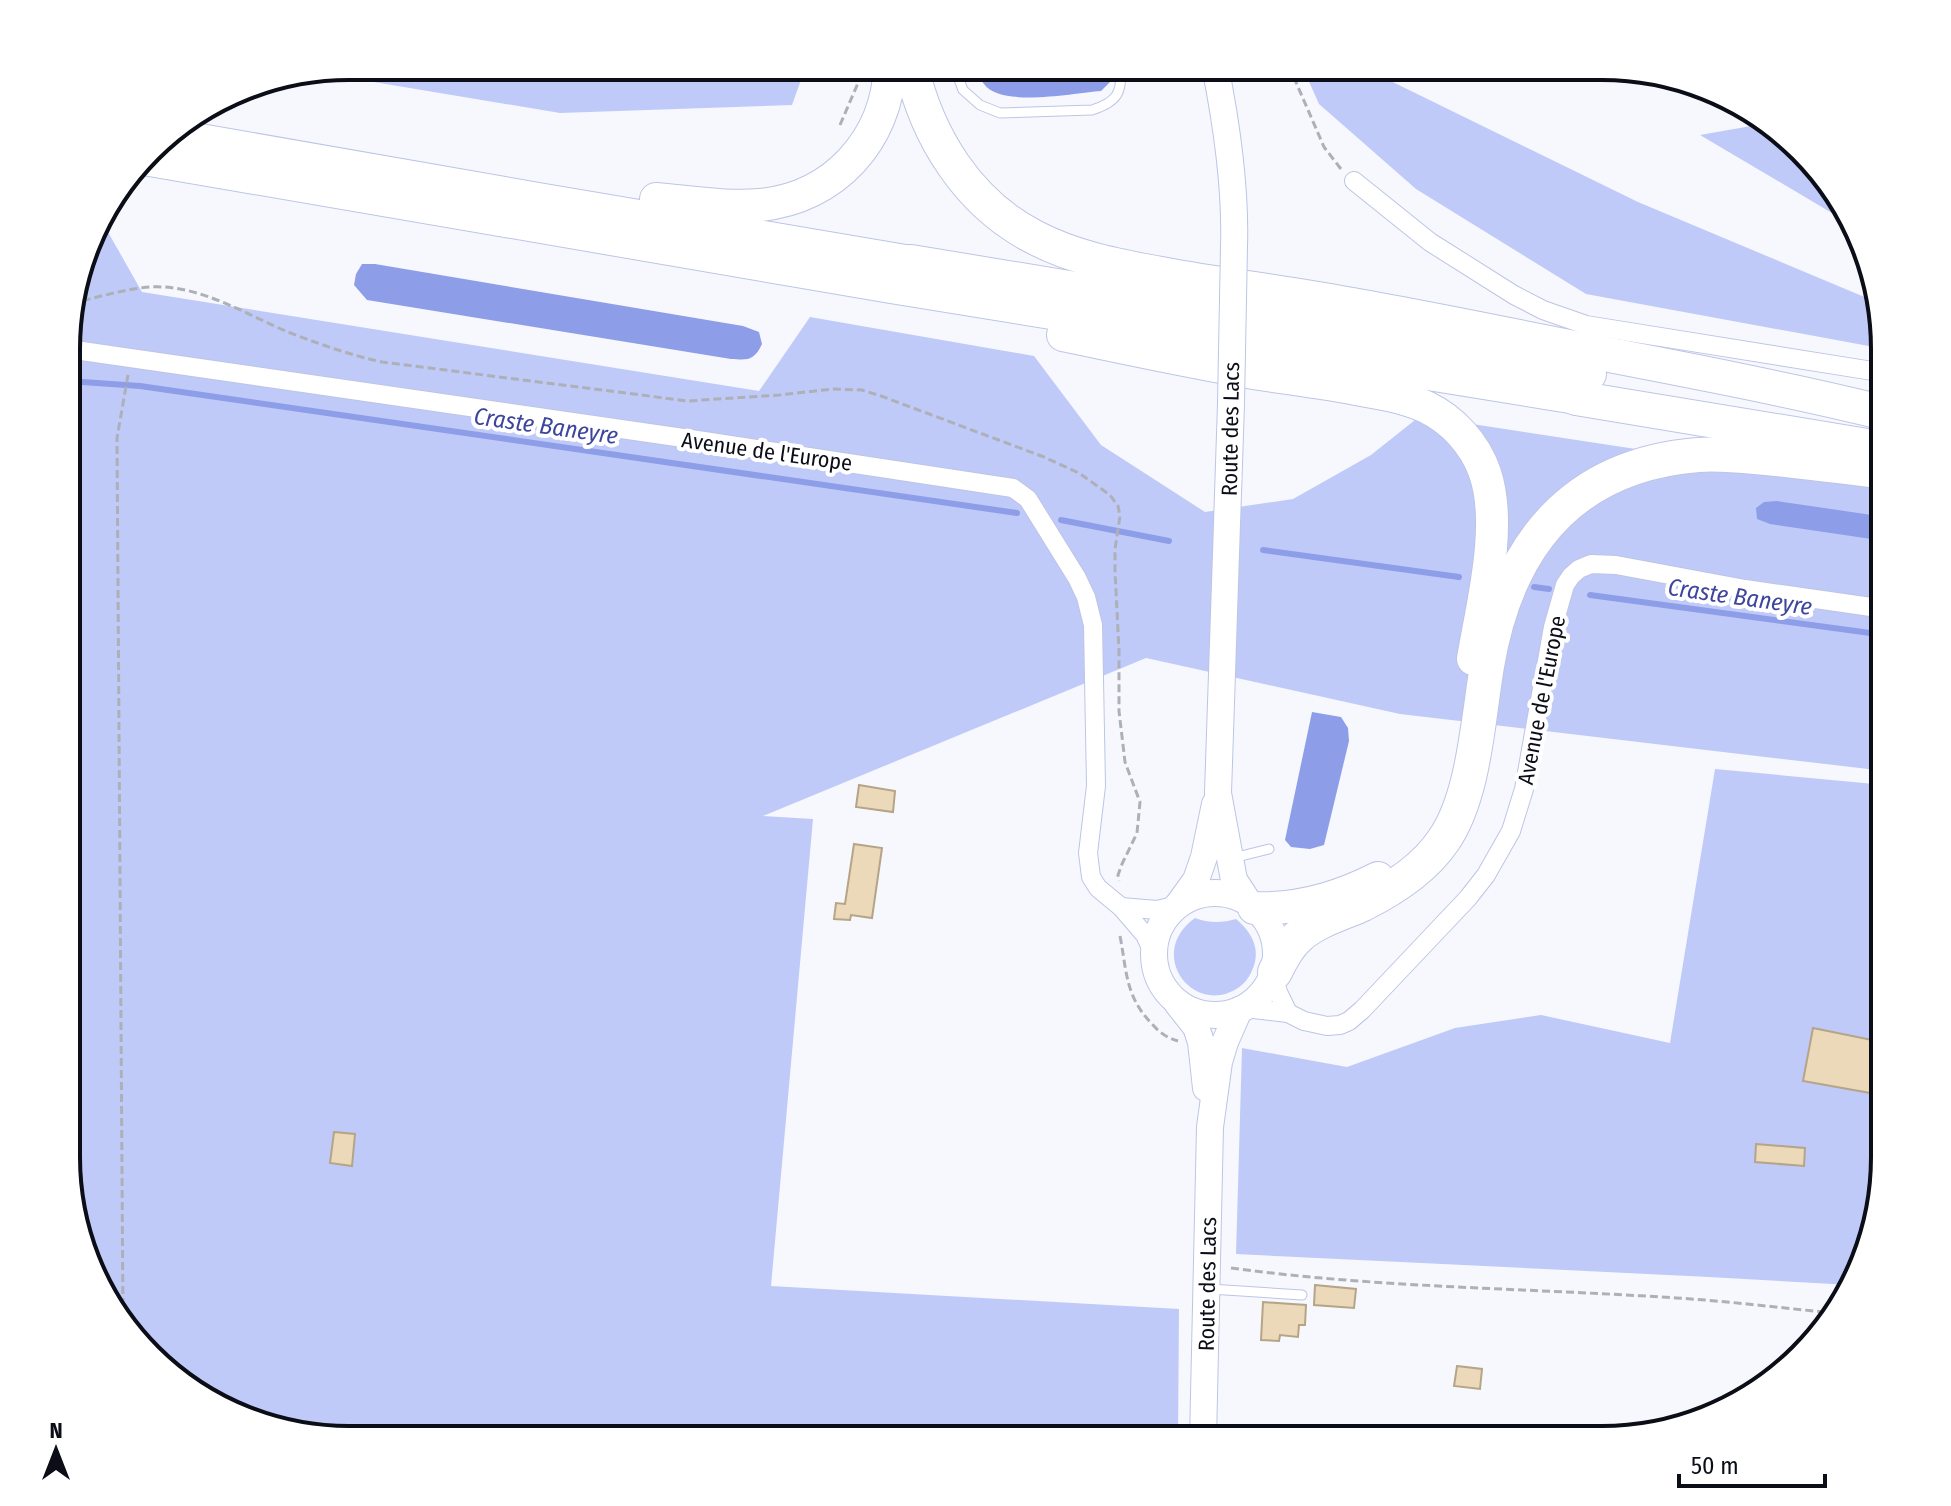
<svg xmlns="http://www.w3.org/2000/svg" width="1951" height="1506" viewBox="0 0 1951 1506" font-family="'Fira Sans Condensed',sans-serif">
  <rect width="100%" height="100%" fill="#f6f8fe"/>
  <g fill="#bfcaf9">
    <polygon points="349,66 806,66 792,105 560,113 314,72"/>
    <polygon points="1302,66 1360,66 1638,202 1874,301 1885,349 1586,294 1416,189 1319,104"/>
    <polygon points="1768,123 1788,136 1856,224 1837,216 1700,135"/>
    <polygon points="100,218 142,292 759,391 810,317 1034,356 1101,445 1205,512 1293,499 1371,455 1420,416 1885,487 1885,771 1400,714 1146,658 763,816 813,819 771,1286 1179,1309 1178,1440 331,1439 241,1419 163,1370 95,1282 67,1176 68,312"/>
    <polygon points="1715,769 1885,785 1884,1176 1863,1266 1851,1285 1709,1277 1236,1254 1242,1048 1347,1067 1455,1028 1541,1015 1670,1043"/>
    <path d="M1195 918C1208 923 1222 923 1236 919 1249 930 1259 944 1255 962 1252 973 1247 982 1238 988 1194 1017 1145 954 1195 918Z"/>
  </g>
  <g fill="#8e9de8">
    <path d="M976 66H1113L1112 80 1101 91C1074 93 1001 108 984 84 980 80 979 72 976 66Z"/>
    <path d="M362 264H375L743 326 759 332 762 344C754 361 748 360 731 359L367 300 354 285 356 274Z"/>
    <polygon points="1777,501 1885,517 1885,541 1770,524 1757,519 1756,508 1764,502"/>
    <polygon points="1312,712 1341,717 1348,728 1349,741 1324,845 1310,849 1291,847 1285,840"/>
  </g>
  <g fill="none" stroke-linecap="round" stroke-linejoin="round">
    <g stroke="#8e9de8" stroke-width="6">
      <polyline points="68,381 140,386 1017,513"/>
      <polyline points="1061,520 1169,541"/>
      <polyline points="1263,550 1459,577"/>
      <polyline points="1534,587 1549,589"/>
      <polyline points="1590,595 1885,635"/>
    </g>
  </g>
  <g fill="#ebd9ba" stroke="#b5a486" stroke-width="2">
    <polygon points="859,785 895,791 893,812 856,807"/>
    <polygon points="854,844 882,848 872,918 851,915 850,920 834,919 836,903 845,904"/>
    <polygon points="1813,1028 1877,1041 1872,1064 1881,1065 1876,1094 1803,1081"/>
    <polygon points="334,1132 355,1134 352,1166 330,1163"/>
    <polygon points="1756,1144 1805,1148 1804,1166 1755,1162"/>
    <polygon points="1315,1285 1356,1289 1354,1308 1314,1305"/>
    <polygon points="1263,1302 1306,1305 1305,1325 1299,1325 1298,1337 1280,1335 1279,1341 1261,1340"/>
    <polygon points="1457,1366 1482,1369 1480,1389 1454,1386"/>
  </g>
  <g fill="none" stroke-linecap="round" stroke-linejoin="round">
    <g stroke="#bdc5e5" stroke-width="11">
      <g id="service">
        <path d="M954 66 963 90 980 105 1000 113 1092 110C1117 102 1123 93 1120 66"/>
        <polyline points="1233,858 1269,849"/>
        <polyline points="1210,1289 1302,1295"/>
      </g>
    </g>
    <g stroke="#bdc5e5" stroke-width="20">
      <g id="minor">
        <polyline points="1354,181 1430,242 1514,295 1543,310 1586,325 1885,373"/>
        <polyline points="68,349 704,441 1013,488 1028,499 1077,578 1086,597 1093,625 1096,786 1088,853 1091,877 1098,888 1121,907 1145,935 1154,954"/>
        <polyline points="1121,907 1157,910 1178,905"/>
        <polyline points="1273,976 1278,992 1288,1013"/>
        <polyline points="1245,1008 1288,1013 1304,1021 1327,1026 1340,1025 1349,1021 1362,1010 1468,898 1486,875 1511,831 1524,789 1553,627 1565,585 1571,576 1579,569 1591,564 1616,565 1745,589 1885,609"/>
      </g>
    </g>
    <g stroke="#bdc5e5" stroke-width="28">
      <g id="secondary">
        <path d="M1215 66C1227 126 1236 187 1234 247"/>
        <polyline points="1231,404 1218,793 1234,880 1249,903"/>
        <circle cx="1215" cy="954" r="61"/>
        <polyline points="1178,905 1196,880 1204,857 1215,804"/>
        <polyline points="1177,1003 1196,1027 1201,1042 1206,1088"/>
        <polyline points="1203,1440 1210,1127 1219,1062 1225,1042 1239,1010"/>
      </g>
    </g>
    <g stroke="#bdc5e5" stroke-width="34">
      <g id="trunk">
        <polyline points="166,134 538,199 911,262"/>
        <polyline points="144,159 891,287 1576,398"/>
        <path d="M656 199C690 202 726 208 760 205 834 198 887 140 890 66"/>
        <path d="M1063 335C1129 349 1194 363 1260 374 1292 379 1324 383 1356 389 1380 393 1404 397 1426 407 1453 420 1475 444 1485 473 1503 526 1482 605 1473 659"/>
        <path d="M1254 908C1298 910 1339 898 1378 878"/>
      </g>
    </g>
    <g stroke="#bdc5e5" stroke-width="36">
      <g id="motorway">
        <path d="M911 66C927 137 968 203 1034 237 1074 258 1117 266 1161 274 1223 286 1285 292 1346 304 1427 318 1508 335 1589 351 1688 370 1787 389 1885 413"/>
        <polyline points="911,262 1589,374"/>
        <polyline points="1576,398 1885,449"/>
        <path d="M1275 972C1281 959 1288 946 1298 937 1317 920 1341 914 1363 904 1393 889 1424 869 1443 841 1474 798 1478 719 1487 666 1507 546 1572 465 1698 455 1724 453 1751 457 1777 459 1813 463 1849 467 1885 472"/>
      </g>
    </g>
    <g stroke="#aeb0b7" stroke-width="3" stroke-dasharray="8 4" stroke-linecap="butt">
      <polyline points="415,66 422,69"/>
      <polyline points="1289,66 1324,147 1341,169"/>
      <polyline points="840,125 861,76 862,66"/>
      <path d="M71 303C97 298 123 289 150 287 199 284 245 314 288 332 319 344 350 355 382 362L688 401 779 395 833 389 862 390 881 396 1044 457 1079 473 1110 495 1118 506 1120 516 1115 549V571L1119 651V711L1125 762 1140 802 1137 833 1122 864 1118 875 1119 881"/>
      <path d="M1120 936C1127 972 1125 996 1152 1024 1160 1033 1167 1038 1178 1041"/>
      <path d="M1231 1268C1378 1288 1527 1288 1676 1298 1728 1301 1781 1308 1834 1313"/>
      <polyline points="123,1318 117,438 128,375"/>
    </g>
    <use href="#service" stroke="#fff" stroke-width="9"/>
    <use href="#minor" stroke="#fff" stroke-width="18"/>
    <use href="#secondary" stroke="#fff" stroke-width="26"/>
    <use href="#trunk" stroke="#fff" stroke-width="32"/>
    <use href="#motorway" stroke="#fff" stroke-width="34"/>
    <g stroke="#bdc5e5" stroke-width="28" stroke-linecap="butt">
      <polyline id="secondary-bridge" points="1231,404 1234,247"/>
    </g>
    <use href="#secondary-bridge" stroke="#fff" stroke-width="26"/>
  </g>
  <g text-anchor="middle" stroke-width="8" stroke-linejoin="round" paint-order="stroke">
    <g font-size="22" fill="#0b0d17" stroke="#fff">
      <text transform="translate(1230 429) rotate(-89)" y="8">Route des Lacs</text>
      <text transform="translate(767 451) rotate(8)" y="8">Avenue de l'Europe</text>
      <text transform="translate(1541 700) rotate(-79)" y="8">Avenue de l'Europe</text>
      <text transform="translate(1207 1284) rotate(-89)" y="8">Route des Lacs</text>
    </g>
    <g font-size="24" font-style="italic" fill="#3d459d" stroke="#fff">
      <text transform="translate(546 426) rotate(8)" y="8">Craste Baneyre</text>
      <text transform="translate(1740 597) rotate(8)" y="8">Craste Baneyre</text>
    </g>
  </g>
  <path d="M0 0H1951V1506H0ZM349 80H1602A269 269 0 0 1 1871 349V1157A269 269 0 0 1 1602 1426H349A269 269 0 0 1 80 1157V349A269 269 0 0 1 349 80Z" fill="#fff" fill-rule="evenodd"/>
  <path fill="none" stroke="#0b0d17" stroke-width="4" d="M349 80H1602A269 269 0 0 1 1871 349V1157A269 269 0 0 1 1602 1426H349A269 269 0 0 1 80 1157V349A269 269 0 0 1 349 80Z"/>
  <g transform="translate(56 1450)" stroke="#ffffff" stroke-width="6" paint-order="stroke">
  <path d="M0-6L14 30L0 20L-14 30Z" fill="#0b0d17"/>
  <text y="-12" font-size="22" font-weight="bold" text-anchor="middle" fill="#0b0d17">N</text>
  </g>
  <path d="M1679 1474v12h146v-12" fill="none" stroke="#0b0d17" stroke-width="4"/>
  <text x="1691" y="1474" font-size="24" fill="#0b0d17" stroke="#ffffff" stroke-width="6" paint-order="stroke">50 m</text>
</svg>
